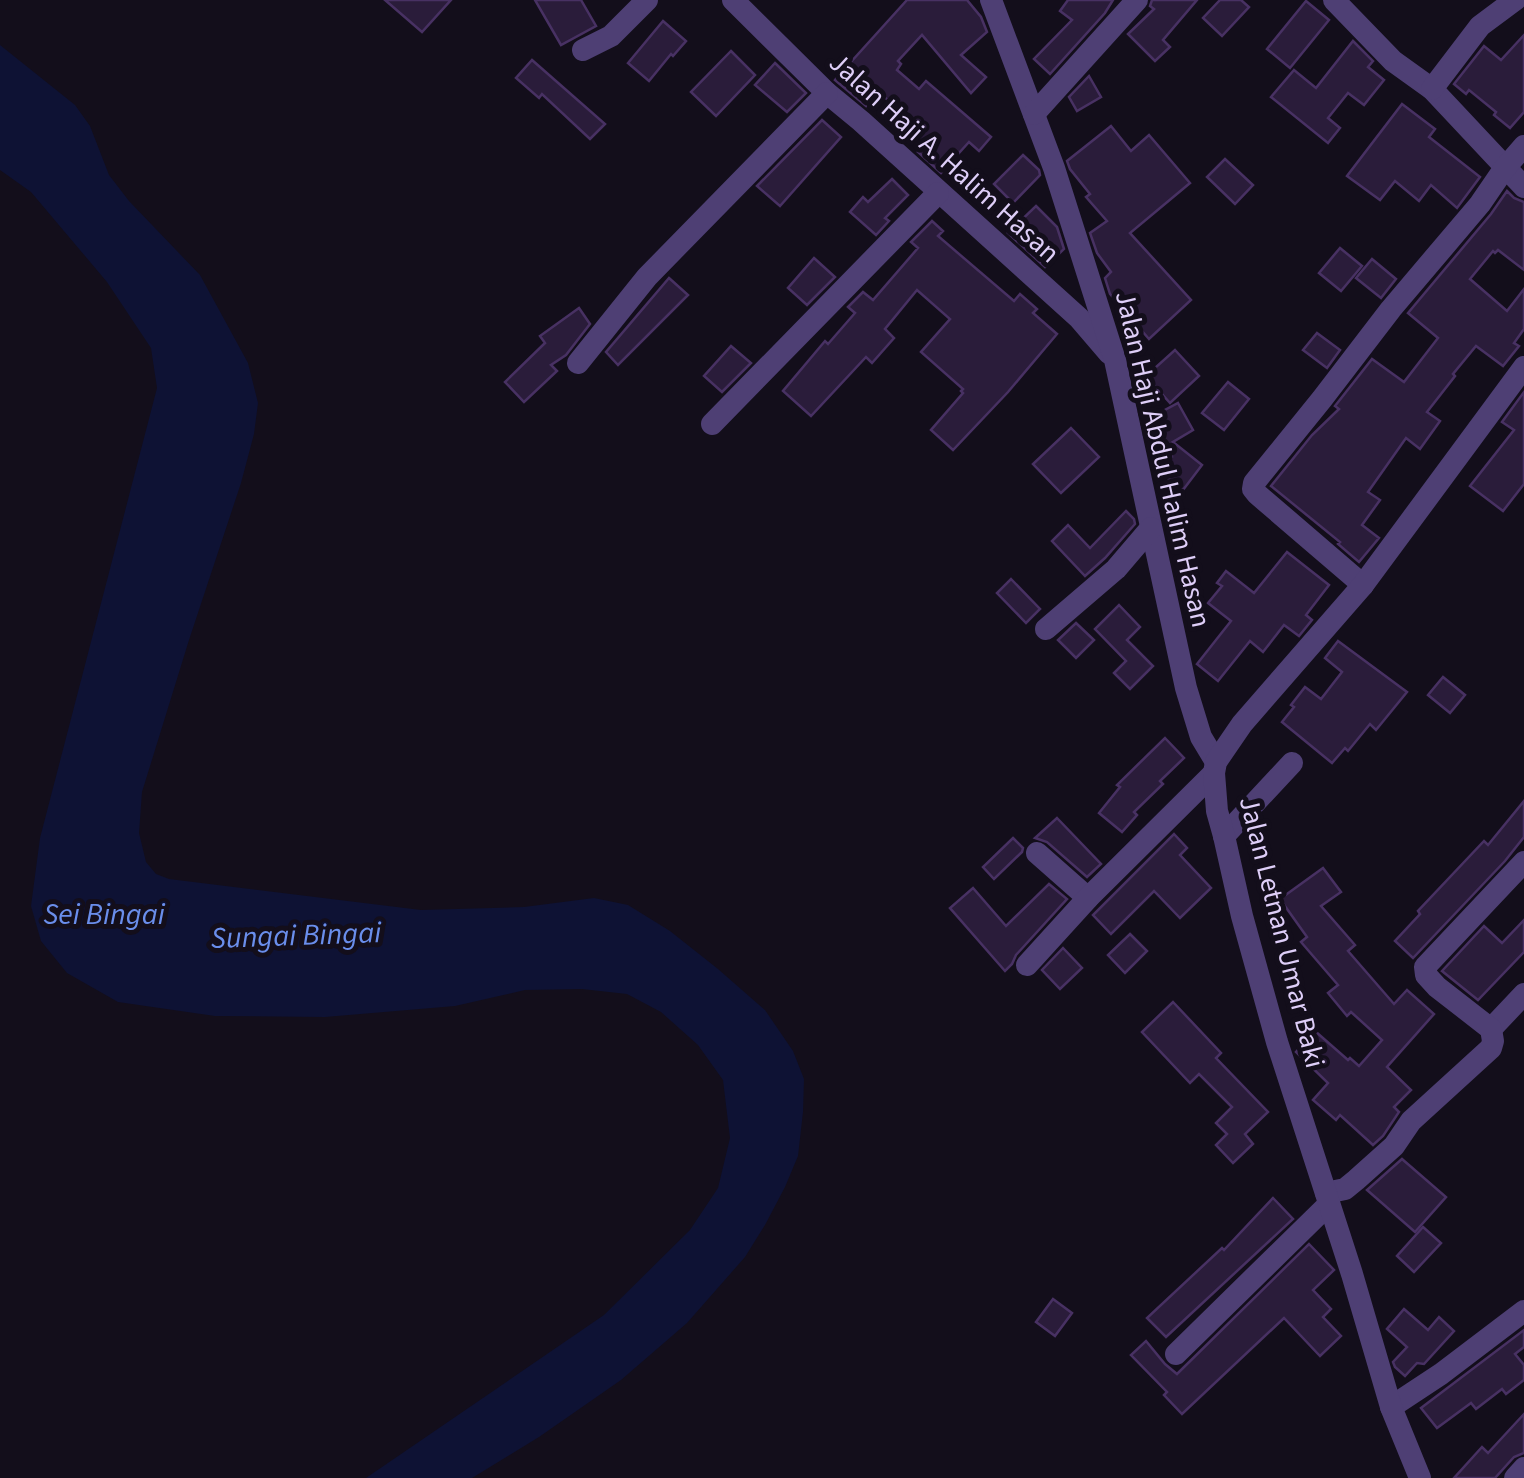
<svg xmlns="http://www.w3.org/2000/svg" width="1524" height="1478" viewBox="0 0 1524 1478" font-family="'Source Sans 3',sans-serif">
  <rect width="100%" height="100%" fill="#130e1b"/>
  <polygon fill="#0e1234" points="0,45 75,105 90,126 109,175 129,201 200,275 248,363 258,403 254,434 241,483 189,640 142,792 139,833 146,862 156,874 169,879 421,910 524,907 594,898 628,905 670,931 718,969 765,1010 793,1051 804,1079 803,1112 798,1156 785,1187 765,1225 745,1257 687,1323 621,1380 539,1437 472,1478 366,1478 604,1315 690,1230 718,1188 730,1138 723,1080 698,1045 661,1012 627,994 582,989 525,990 455,1006 325,1017 215,1016 118,1002 67,973 41,941 31,906 40,838 157,388 151,348 107,282 31,192 0,170"/>
  <g fill="#2a1c3a" stroke="#483163" stroke-width="2.5">
    <polygon points="385,0 451,0 422,32"/>
    <polygon points="535,0 581,0 596,26 561,45"/>
    <polygon points="907,0 967,0 981,17 987,32 961,55 986,77 971,93 922,35 898,61 901,64 897,70 919,89 926,81 991,137 979,151 969,142 941,173 918,152 922,148 891,122 901,111 877,91 866,106 835,80 849,62 850,63"/>
    <polygon points="1068,0 1113,0 1105,13 1050,74 1034,59 1072,20 1060,11"/>
    <polygon points="1152,0 1197,0 1163,40 1170,47 1155,61 1128,34 1154,9 1150,6"/>
    <polygon points="1220,0 1241,0 1249,7 1222,36 1203,18"/>
    <polygon points="1306,1 1329,20 1290,68 1267,49"/>
    <polygon points="663,21 686,41 673,56 671,54 649,81 628,63"/>
    <polygon points="1524,35 1524,112 1510,128 1494,115 1496,112 1469,90 1466,94 1454,84 1484,46 1501,60"/>
    <polygon points="1353,41 1373,61 1368,67 1384,80 1364,105 1348,93 1328,118 1340,128 1328,143 1271,97 1294,70 1316,88"/>
    <polygon points="731,51 755,75 716,116 691,92"/>
    <polygon points="532,60 605,124 590,139 542,94 539,98 516,78"/>
    <polygon points="775,63 806,93 787,112 755,85"/>
    <polygon points="1089,76 1101,97 1077,111 1069,97"/>
    <polygon points="1402,104 1435,129 1429,137 1480,177 1457,208 1431,185 1419,201 1395,181 1380,200 1347,176"/>
    <polygon points="822,120 841,137 780,206 757,186"/>
    <polygon points="1111,126 1131,151 1149,135 1190,183 1130,233 1191,300 1149,339 1110,294 1105,278 1111,272 1097,253 1090,233 1107,221 1086,197 1090,194 1070,169 1067,161"/>
    <polygon points="1023,155 1039,170 1040,175 1013,203 994,184"/>
    <polygon points="1225,159 1253,185 1235,204 1207,177"/>
    <polygon points="892,179 908,195 885,218 889,221 876,235 850,212 863,197 868,202"/>
    <polygon points="1507,191 1514,198 1524,202 1524,270 1498,250 1495,253 1493,251 1470,279 1507,311 1524,289 1524,329 1514,343 1519,346 1503,366 1476,346 1453,374 1455,376 1427,412 1440,421 1420,449 1406,438 1368,492 1380,500 1362,525 1379,538 1359,562 1338,544 1340,542 1271,486 1312,435 1339,409 1335,406 1372,359 1404,382 1438,338 1408,313 1491,214"/>
    <polygon points="1036,206 1057,227 1064,249 1045,267 1008,233"/>
    <polygon points="932,221 943,231 938,236 1014,301 1020,294 1037,309 1033,313 1057,334 1008,392 953,450 931,430 963,393 961,391 963,389 921,352 950,319 917,290 885,329 894,338 872,363 866,357 811,416 783,391 825,341 828,344 855,313 848,307 863,292 873,300 918,248 911,242"/>
    <polygon points="1340,248 1362,266 1341,291 1319,273"/>
    <polygon points="814,258 835,277 807,305 788,288"/>
    <polygon points="1372,259 1396,279 1381,298 1356,278"/>
    <polygon points="669,278 688,295 618,365 606,352"/>
    <polygon points="579,308 590,324 566,355 551,365 557,371 524,402 505,382 545,343 540,336"/>
    <polygon points="1317,333 1340,350 1327,368 1303,350"/>
    <polygon points="731,346 751,363 722,392 704,376"/>
    <polygon points="1175,350 1199,376 1170,403 1146,376"/>
    <polygon points="1228,382 1249,399 1224,430 1202,413"/>
    <polygon points="1524,392 1524,484 1503,511 1470,486 1514,430 1502,422"/>
    <polygon points="1178,403 1193,430 1173,442 1202,465 1183,490 1160,472 1172,457 1150,418"/>
    <polygon points="1071,428 1099,457 1061,493 1033,464"/>
    <polygon points="1126,511 1134,519 1135,524 1105,558 1085,576 1052,541 1068,525 1090,548"/>
    <polygon points="1287,552 1329,585 1306,615 1312,620 1299,636 1284,625 1263,652 1250,641 1218,681 1197,664 1231,621 1208,603 1222,586 1217,583 1226,571 1254,593"/>
    <polygon points="1011,579 1040,609 1026,623 997,593"/>
    <polygon points="1119,605 1140,627 1127,640 1153,666 1130,689 1114,673 1126,661 1095,629"/>
    <polygon points="1076,623 1094,640 1076,658 1058,640"/>
    <polygon points="1338,641 1407,692 1376,730 1370,724 1348,751 1345,748 1332,763 1282,722 1294,707 1291,705 1305,687 1321,699 1342,672 1325,658"/>
    <polygon points="1443,677 1465,695 1450,713 1428,695"/>
    <polygon points="1165,738 1184,758 1160,781 1163,784 1134,812 1137,815 1122,832 1099,813 1120,787 1117,785"/>
    <polygon points="1524,801 1524,837 1505,861 1413,958 1395,941 1420,914 1418,911 1484,841 1488,845"/>
    <polygon points="1057,818 1101,864 1087,877 1047,842 1035,838"/>
    <polygon points="1174,834 1187,848 1180,855 1211,888 1180,918 1154,891 1111,934 1093,915"/>
    <polygon points="1013,838 1023,848 1022,852 994,879 983,867"/>
    <polygon points="1323,868 1341,892 1321,906 1355,945 1348,951 1394,1004 1407,990 1434,1014 1387,1067 1411,1090 1394,1107 1399,1112 1383,1136 1373,1145 1340,1115 1336,1120 1313,1100 1328,1083 1296,1052 1315,1031 1348,1060 1350,1058 1359,1066 1382,1040 1351,1012 1347,1016 1328,993 1338,985 1301,942 1307,937 1280,899"/>
    <polygon points="1049,884 1067,899 1016,955 1012,964 1005,971 950,908 973,888 1006,926"/>
    <polygon points="1524,920 1524,952 1478,1000 1442,971 1484,926 1502,943"/>
    <polygon points="1130,934 1147,951 1125,973 1108,955"/>
    <polygon points="1063,948 1082,968 1060,989 1042,970"/>
    <polygon points="1173,1002 1221,1053 1216,1058 1268,1112 1245,1134 1253,1144 1233,1163 1216,1145 1227,1134 1216,1123 1232,1107 1199,1074 1190,1083 1142,1032"/>
    <polygon points="1402,1159 1446,1197 1415,1232 1367,1190"/>
    <polygon points="1273,1198 1293,1219 1166,1337 1147,1318 1222,1248 1224,1250"/>
    <polygon points="1423,1227 1441,1243 1414,1272 1397,1256"/>
    <polygon points="1309,1244 1334,1270 1313,1290 1331,1309 1323,1317 1341,1336 1320,1356 1284,1318 1182,1414 1164,1395 1167,1392 1131,1355 1146,1341 1165,1364 1177,1374"/>
    <polygon points="1053,1299 1072,1313 1055,1336 1036,1322"/>
    <polygon points="1404,1309 1428,1330 1439,1317 1454,1331 1424,1364 1417,1363 1405,1376 1395,1367 1393,1362 1407,1347 1387,1329"/>
    <polygon points="1524,1330 1524,1347 1515,1354 1524,1365 1524,1380 1506,1394 1502,1389 1476,1409 1471,1403 1437,1428 1421,1408"/>
    <polygon points="1524,1414 1524,1453 1514,1457 1495,1478 1454,1478 1482,1447 1488,1453"/>
  </g>
  <g fill="none" stroke-linecap="round" stroke-linejoin="round">
    <g stroke="#4e3f74" stroke-width="22">
      <polyline points="733,0 827,93 861,121 1079,318 1109,353"/>
      <polyline points="991,0 1054,168 1115,360 1186,688 1201,737 1216,762"/>
      <polyline points="1334,0 1393,61 1432,89 1524,187"/>
      <polyline points="583,50 611,36 647,0"/>
      <polyline points="1432,89 1480,26 1515,0"/>
      <polyline points="1034,114 1137,0"/>
      <polyline points="578,363 647,277 827,93"/>
      <polyline points="712,424 938,193"/>
      <polyline points="1363,585 1257,494 1253,489 1254,483 1322,399 1391,309 1480,204 1504,169 1524,146"/>
      <polyline points="1046,629 1116,569 1151,528"/>
      <polyline points="1224,836 1292,763"/>
      <polyline points="1037,853 1088,898"/>
      <polyline points="1027,965 1088,898 1214,773"/>
      <polyline points="1491,1029 1524,994"/>
      <polyline points="1326,1193 1345,1189 1356,1180 1394,1146 1411,1121 1491,1048 1493,1041 1491,1029 1437,987 1426,975 1425,967 1524,862"/>
      <polyline points="1176,1354 1329,1204"/>
      <polyline points="1391,1407 1441,1374 1524,1311"/>
      <polyline points="1420,1478 1391,1407 1352,1274 1277,1042 1242,916 1224,836 1217,811 1214,773 1216,762 1242,724 1363,585 1524,367"/>
      <polyline points="1515,1478 1524,1468"/>
    </g>
  </g>
  <g text-anchor="middle" stroke-width="10" stroke-linejoin="round" paint-order="stroke">
    <g font-size="28" fill="#decef8" stroke="#130e1b">
      <text transform="translate(945 157) rotate(42)" y="10">Jalan Haji A. Halim Hasan</text>
      <text transform="translate(1164 459) rotate(77)" y="10">Jalan Haji Abdul Halim Hasan</text>
      <text transform="translate(1283 932) rotate(76)" y="10">Jalan Letnan Umar Baki</text>
    </g>
    <g font-size="30" font-style="italic" fill="#6a8eeb" stroke="#130e1b">
      <text x="104" y="924">Sei Bingai</text>
      <text transform="translate(296 935) rotate(-2)" y="10">Sungai Bingai</text>
    </g>
  </g>
</svg>
